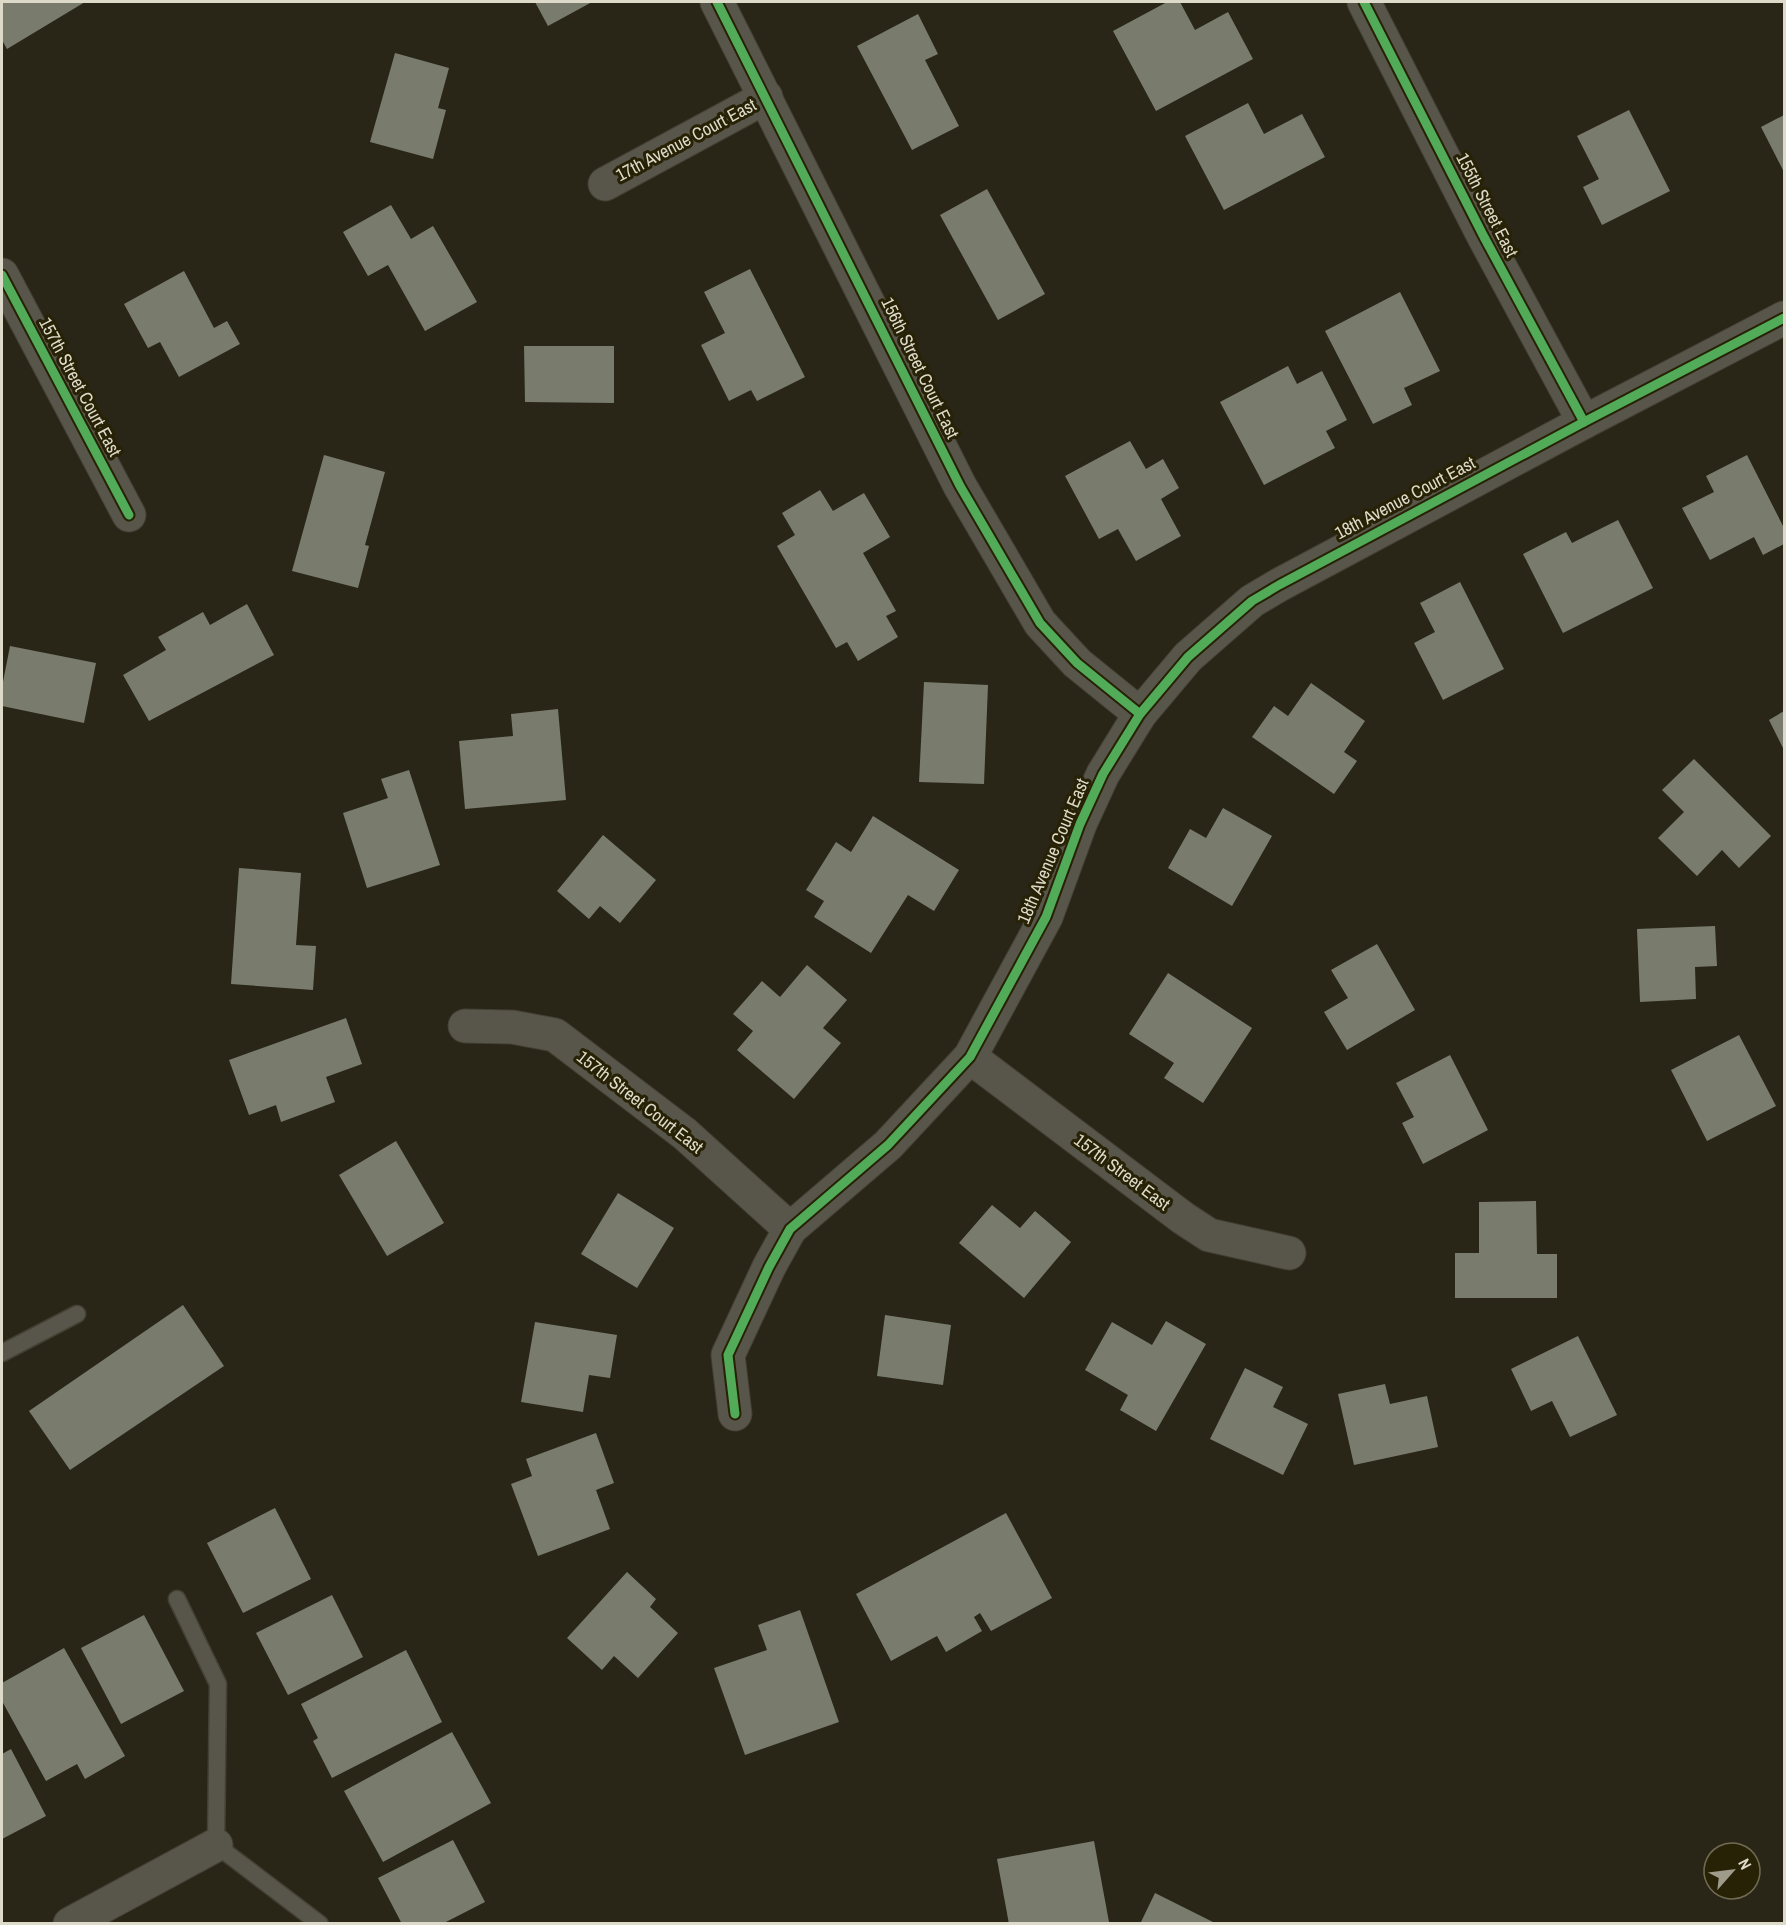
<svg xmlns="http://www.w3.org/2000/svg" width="1786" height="1925" viewBox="0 0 1786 1925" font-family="'Archivo Narrow',sans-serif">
  <rect width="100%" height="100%" fill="#292617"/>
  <g fill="#797c6d">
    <polygon points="2,2 85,2 7,49 2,40"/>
    <polygon points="535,2 592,2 548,26"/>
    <polygon points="1167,2 1180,2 1195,30 1228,12 1253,59 1156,111 1113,31"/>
    <polygon points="918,14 938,54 925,60 959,126 912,150 857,46"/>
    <polygon points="395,53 449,68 438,108 446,110 433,159 370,142"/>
    <polygon points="1248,103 1264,134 1302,114 1325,157 1224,210 1185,136"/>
    <polygon points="1629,110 1670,191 1602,225 1583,187 1599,179 1577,136"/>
    <polygon points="1784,115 1784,172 1761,127"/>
    <polygon points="987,189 1045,294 998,320 940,215"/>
    <polygon points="391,205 411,239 433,226 477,302 425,331 388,265 368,276 343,232"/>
    <polygon points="750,269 805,377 757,401 751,390 729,401 701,345 725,333 704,292"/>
    <polygon points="184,271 214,328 227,321 240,344 179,377 160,342 148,348 124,304"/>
    <polygon points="1400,292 1440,371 1404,388 1412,405 1373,424 1325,331"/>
    <polygon points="524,346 614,346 614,403 525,402"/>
    <polygon points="1288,366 1297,384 1322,371 1347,420 1326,431 1335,448 1264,485 1220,402"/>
    <polygon points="1130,441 1146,469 1163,459 1179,488 1161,499 1181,536 1136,561 1118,529 1099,539 1065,476"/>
    <polygon points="324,455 385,472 365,545 369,546 358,588 292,571"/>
    <polygon points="1747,455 1784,528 1784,544 1763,555 1754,537 1710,560 1682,508 1714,492 1706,476"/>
    <polygon points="820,490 833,511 864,493 890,537 863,553 896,611 886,616 898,637 858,661 847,642 836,648 777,546 795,535 782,513"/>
    <polygon points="1618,520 1653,588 1563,633 1523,554 1566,532 1572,543"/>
    <polygon points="1460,582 1504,669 1443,700 1414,643 1435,632 1420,603"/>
    <polygon points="247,604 274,655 149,721 123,675 166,650 158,637 203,612 210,625"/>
    <polygon points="10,646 96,663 84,723 2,706 2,687"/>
    <polygon points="924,682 988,685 984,784 919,782"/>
    <polygon points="1311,683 1365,721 1344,752 1357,761 1334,794 1252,737 1274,706 1288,716"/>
    <polygon points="558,709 566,800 465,809 459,741 513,736 511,714"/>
    <polygon points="1784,711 1784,750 1769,720"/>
    <polygon points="1694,759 1771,836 1739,868 1722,850 1697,876 1658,838 1684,812 1662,790"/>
    <polygon points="409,770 440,865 367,888 343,813 388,798 381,779"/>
    <polygon points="1223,808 1272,836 1232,906 1168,868 1190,829 1206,838"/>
    <polygon points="873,816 959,870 934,911 908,895 871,953 814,917 824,901 806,890 836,842 851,852"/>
    <polygon points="603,835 656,880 620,923 600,906 589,919 557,891"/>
    <polygon points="239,868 301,873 296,945 316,946 313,990 231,984"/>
    <polygon points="1715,926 1717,966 1695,967 1696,999 1640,1002 1637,929"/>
    <polygon points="1377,944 1415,1010 1347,1050 1324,1012 1348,998 1331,970"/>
    <polygon points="807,965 847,1000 823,1028 841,1043 794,1099 737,1050 753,1031 733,1014 762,981 780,997"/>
    <polygon points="1168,973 1252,1028 1203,1103 1164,1078 1174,1063 1129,1034"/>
    <polygon points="346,1018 362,1064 326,1077 335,1102 281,1122 276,1105 249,1115 229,1060"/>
    <polygon points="1739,1035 1776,1106 1707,1141 1671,1070"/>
    <polygon points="1450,1055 1488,1130 1423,1164 1402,1123 1414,1117 1396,1083"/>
    <polygon points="396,1141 444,1223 387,1256 339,1175"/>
    <polygon points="618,1193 674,1228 637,1288 581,1254"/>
    <polygon points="1536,1201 1537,1254 1557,1254 1557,1298 1455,1298 1455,1253 1479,1253 1479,1202"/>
    <polygon points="992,1205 1020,1228 1035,1211 1071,1242 1024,1298 959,1243"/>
    <polygon points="183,1305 224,1366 70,1470 29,1411"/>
    <polygon points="885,1315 951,1325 943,1385 877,1376"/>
    <polygon points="1166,1321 1206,1344 1156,1431 1120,1410 1128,1395 1085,1370 1112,1322 1152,1345"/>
    <polygon points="535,1322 617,1335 610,1378 589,1375 583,1412 521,1402"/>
    <polygon points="1578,1336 1617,1415 1570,1437 1552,1401 1531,1411 1511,1369"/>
    <polygon points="1245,1368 1283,1387 1273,1407 1308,1424 1283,1475 1210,1439"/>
    <polygon points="1385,1384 1390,1404 1427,1396 1438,1447 1354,1465 1338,1394"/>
    <polygon points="596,1433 614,1483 596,1490 610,1529 538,1556 511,1484 532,1476 526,1459"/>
    <polygon points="275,1508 311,1579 243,1613 207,1543"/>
    <polygon points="1006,1513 1052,1598 991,1631 980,1613 974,1617 982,1631 946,1652 937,1636 891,1661 856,1594"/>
    <polygon points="627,1572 656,1599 650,1607 678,1633 638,1678 614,1656 602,1670 567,1638"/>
    <polygon points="332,1595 363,1657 288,1695 256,1633"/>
    <polygon points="800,1610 839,1722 745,1755 714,1668 767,1650 758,1625"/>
    <polygon points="144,1615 184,1691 121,1724 81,1648"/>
    <polygon points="64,1648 125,1756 85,1779 77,1764 46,1781 2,1701 2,1683"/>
    <polygon points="406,1650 442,1722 332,1778 313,1741 318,1738 301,1704"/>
    <polygon points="452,1732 491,1803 383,1862 344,1791"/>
    <polygon points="11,1749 46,1816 2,1839 2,1754"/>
    <polygon points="453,1840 485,1902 442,1924 402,1924 378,1878"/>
    <polygon points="1094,1841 1109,1922 1009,1924 997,1859"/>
    <polygon points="1155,1893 1217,1924 1140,1924"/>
  </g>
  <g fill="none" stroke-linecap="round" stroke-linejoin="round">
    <g stroke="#434034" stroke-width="19">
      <g id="service">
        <polyline points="2,1353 77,1314"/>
        <polyline points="177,1599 218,1684 216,1845 320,1924"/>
      </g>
    </g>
    <g stroke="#434034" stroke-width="35">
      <g id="minor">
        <polyline points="717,2 960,486 1040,623 1077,663 1140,714"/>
        <polyline points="1364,2 1484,237 1584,422"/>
        <polyline points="605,184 766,97"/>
        <polyline points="2,275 129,515"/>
        <polyline points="465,1026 512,1027 555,1035 685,1134 790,1229"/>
        <polyline points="970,1057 1183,1218 1209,1235 1289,1253"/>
        <polyline points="735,1414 728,1355 769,1267 790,1229 888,1145 970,1057 1046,917 1080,824 1103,774 1140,714 1188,657 1252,601 1279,585 1584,422 1784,318"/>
        <polyline points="70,1924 216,1845"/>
      </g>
    </g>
    <use href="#service" stroke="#58564a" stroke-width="16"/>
    <use href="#minor" stroke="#58564a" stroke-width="33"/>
    <g stroke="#272105" stroke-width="13">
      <g id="cycleway">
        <polyline points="717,2 960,486 1040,623 1077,663 1140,714"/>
        <polyline points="1364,2 1484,237 1584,422"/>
        <polyline points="2,275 129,515"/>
        <polyline points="735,1414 728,1355 769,1267 790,1229 888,1145 970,1057 1046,917 1080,824 1103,774 1140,714 1188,657 1252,601 1279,585 1584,422 1784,318"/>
      </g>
    </g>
    <use href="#cycleway" stroke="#51ab58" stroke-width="9"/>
  </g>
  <g text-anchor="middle" stroke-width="6" stroke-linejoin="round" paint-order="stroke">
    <g font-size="18" fill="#dddac9" stroke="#272105">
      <text transform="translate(686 140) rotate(-28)" y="6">17th Avenue Court East</text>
      <text transform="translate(1487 205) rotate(63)" y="6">155th Street East</text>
      <text transform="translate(920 368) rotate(64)" y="6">156th Street Court East</text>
      <text transform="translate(80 387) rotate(62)" y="6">157th Street Court East</text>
      <text transform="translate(1405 498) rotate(-28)" y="6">18th Avenue Court East</text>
      <text transform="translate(1053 851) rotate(-67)" y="6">18th Avenue Court East</text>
      <text transform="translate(640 1102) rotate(38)" y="6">157th Street Court East</text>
      <text transform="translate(1122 1172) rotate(37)" y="6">157th Street East</text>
    </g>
  </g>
  <rect width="1786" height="1925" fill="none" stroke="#dddac9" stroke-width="6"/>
  <g transform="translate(1732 1871) rotate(62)"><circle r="28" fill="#272105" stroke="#706b53" stroke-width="1.5"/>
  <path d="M0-4.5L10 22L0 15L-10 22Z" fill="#9e9b8b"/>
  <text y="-9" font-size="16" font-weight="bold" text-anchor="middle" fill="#dddac9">N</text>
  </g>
</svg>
